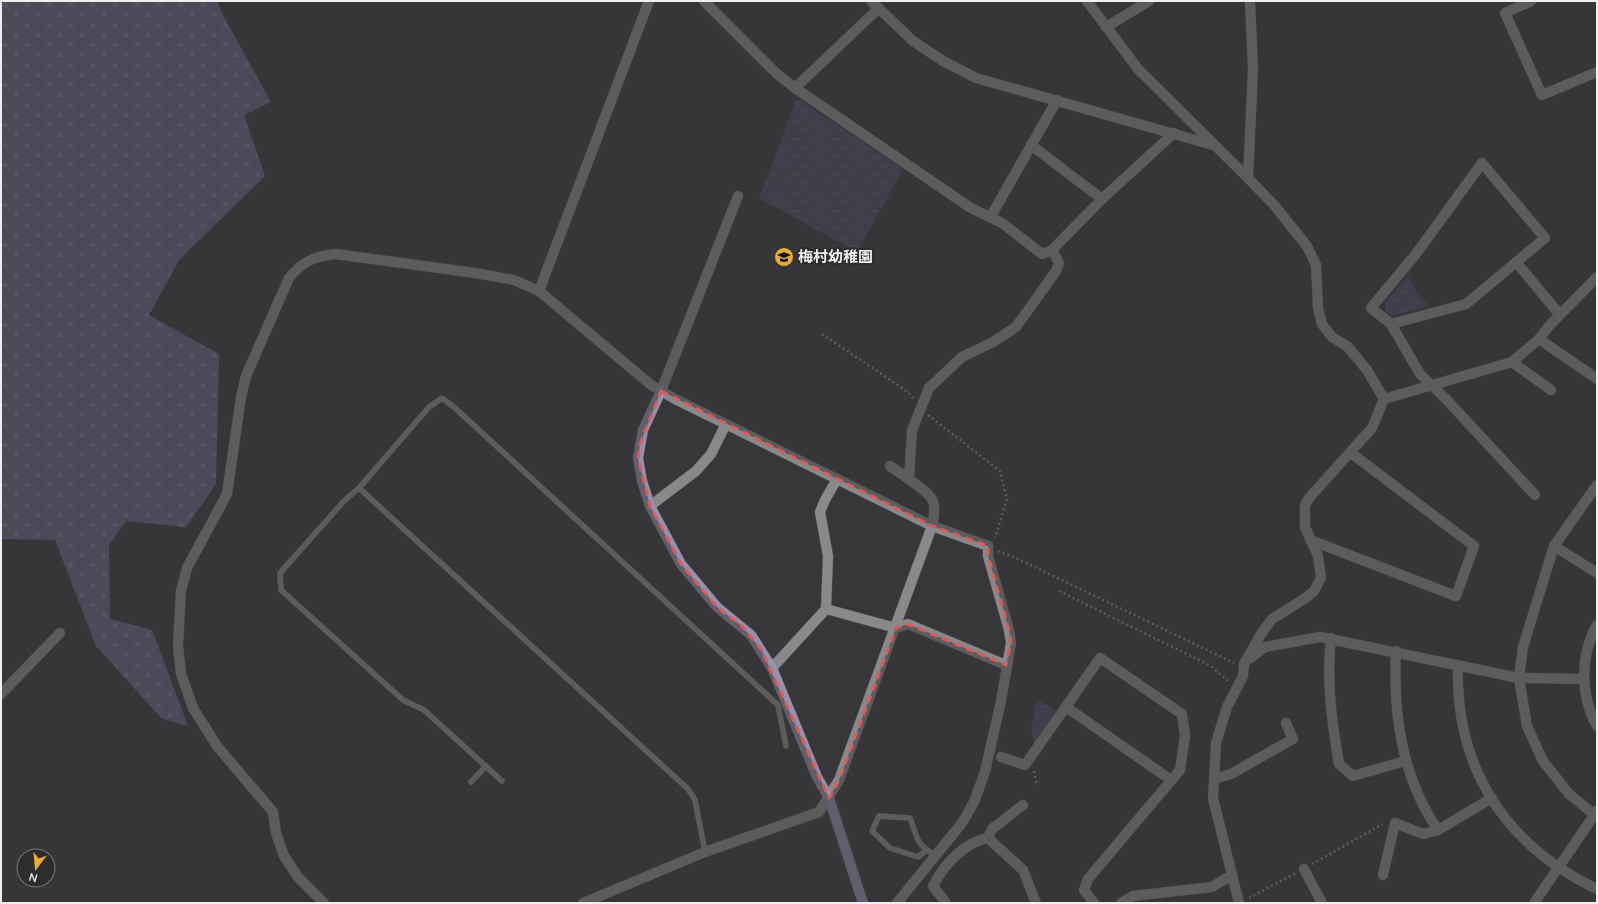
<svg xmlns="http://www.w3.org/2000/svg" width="1598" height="904" viewBox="0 0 1598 904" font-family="Mulish,'Noto Sans JP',sans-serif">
  <defs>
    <pattern id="forest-firs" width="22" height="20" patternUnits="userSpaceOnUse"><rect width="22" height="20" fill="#665f82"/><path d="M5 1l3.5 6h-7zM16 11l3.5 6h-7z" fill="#7c7694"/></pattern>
    <pattern id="park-crowns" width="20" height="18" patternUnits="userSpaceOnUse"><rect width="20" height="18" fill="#4c4862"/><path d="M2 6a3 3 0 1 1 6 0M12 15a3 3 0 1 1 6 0" fill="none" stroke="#666379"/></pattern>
  </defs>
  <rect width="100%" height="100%" fill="#373739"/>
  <polygon fill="url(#forest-firs)" points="1,1 217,1 224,17 271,102 244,115 265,176 179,260 149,315 219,354 216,484 186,527 126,521 109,545 110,619 152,630 188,726 162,719 96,646 55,540 1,539"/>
  <g fill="url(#park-crowns)">
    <polygon points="797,98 903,169 857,252 759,198"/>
    <polygon points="1408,276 1416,291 1429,306 1392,316 1385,310 1386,301"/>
    <polygon points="1037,699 1056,712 1035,743 1031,731"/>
  </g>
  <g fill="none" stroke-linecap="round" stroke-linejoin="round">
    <g stroke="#545456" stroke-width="6">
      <g id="lane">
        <polyline points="359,488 429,407 442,398 455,408 778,705 786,746"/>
        <polyline points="502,781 424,710 403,700 281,590 280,573 344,501 359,488 688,789 695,800 705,852"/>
        <polyline points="471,782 486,766"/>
        <path d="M927 850 918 857 890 848 872 831 879 816 910 818C918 840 916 844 936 856"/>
      </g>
    </g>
    <g stroke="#545456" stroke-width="11">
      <g id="street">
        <polyline points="704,1 777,74 795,88 971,208 1002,223 1042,254 1052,250 1102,199 1174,133"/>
        <polyline points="871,1 913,41 943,61 976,78 1213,145"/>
        <polyline points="1087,1 1138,69 1248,178 1274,205 1307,246 1316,265 1318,308 1322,324 1332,337 1347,346 1367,370 1384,399 1372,428 1309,498 1305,505 1305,527 1318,556 1321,578 1314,591 1304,599 1272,619 1261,634 1244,664 1243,676 1227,707 1216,743 1213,798 1239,903"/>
        <polyline points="1531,1 1505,13 1542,95 1597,72"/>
        <polyline points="1106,27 1149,1"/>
        <polyline points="795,88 879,8"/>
        <polyline points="1031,145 1102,199"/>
        <polyline points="1248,178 1253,70 1250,1"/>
        <polyline points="991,216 1057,100"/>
        <polyline points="1516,262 1560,315"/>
        <polyline points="539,291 649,1"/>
        <polyline points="1391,324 1466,304 1545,238 1482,163 1416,254 1371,308 1391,324 1420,374 1446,399 1535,495"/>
        <polyline points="1539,339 1597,379"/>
        <polyline points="1512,362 1551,390"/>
        <polyline points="661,391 738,196"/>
        <polyline points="1384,399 1512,362 1539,339 1550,325 1597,277"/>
        <polyline points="890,466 909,479"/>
        <polyline points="1597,485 1554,546 1523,647 1519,678 1527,726 1543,761 1569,794 1597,817"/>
        <polyline points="650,506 696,471 711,454 726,424"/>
        <polyline points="1310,540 1456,596 1474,546 1351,453"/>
        <polyline points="1554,546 1597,573"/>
        <polyline points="826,609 828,556 820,512 825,500 837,479"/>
        <path d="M1597 625C1580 655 1580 696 1597 726"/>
        <path d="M1331 638C1326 681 1332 722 1339 764L1353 776 1405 761"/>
        <path d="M1396 651C1393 713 1401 777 1438 830L1492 798"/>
        <polyline points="1249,659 1265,647 1320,637 1519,678 1584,679"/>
        <path d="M1458 665C1455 768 1505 845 1597 889"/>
        <polyline points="772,668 826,609 896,628 908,624 1006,665"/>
        <polyline points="1,694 60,633"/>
        <polyline points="1066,707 1171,780"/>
        <polyline points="1001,757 1025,765 1100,658 1182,714 1185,736 1180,770 1088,879 1084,890 1094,903"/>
        <polyline points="1214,779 1231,774 1293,739 1286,723"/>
        <polyline points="988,838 1023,870 1036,903"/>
        <polyline points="1304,869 1322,903"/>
        <polyline points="1383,875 1395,823 1423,834 1438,830"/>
        <path d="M324 903 298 877 284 856 276 833 273 812 217 746 193 708 181 674 178 645 181 591 187 568 227 494 241 397 246 376 289 278C303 261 315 256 336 254L475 273 514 280 539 291 651 385 675 399 932 526 988 546V556L1009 630 1011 643 1001 701 985 772 974 802 962 823 897 903"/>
        <path d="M583 903 705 852 819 812 839 780 932 526C939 496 930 496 909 479L912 430 929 388 962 357 993 342 1016 327 1056 271 1059 263 1052 250"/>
        <path d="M946 903 933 886C943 866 964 842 988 838L992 829 1023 805"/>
        <polyline points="1121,903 1133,896 1212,887 1232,875"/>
        <polyline points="1534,903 1597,811"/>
      </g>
    </g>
    <g stroke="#545456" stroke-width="11">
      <polyline id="secondary" points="661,391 643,430 638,458 642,481 650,506 681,564 717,607 751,635 772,668 817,777 829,798 863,903"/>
    </g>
    <g stroke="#888889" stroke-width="2.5" stroke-dasharray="2 3" stroke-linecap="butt">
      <polyline points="822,334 908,392 913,398"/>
      <polyline points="928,415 1000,471 1007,499 995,538"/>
      <polyline points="998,551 1016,558 1234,663"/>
      <polyline points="1059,591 1211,666 1228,681"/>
      <polyline points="1034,771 1037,786"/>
      <polyline points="1312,864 1383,824"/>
      <polyline points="1249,898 1296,873"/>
    </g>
    <use href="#lane" stroke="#89898b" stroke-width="5.5"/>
    <use href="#street" stroke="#89898b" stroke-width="10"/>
    <use href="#secondary" stroke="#9590ac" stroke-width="10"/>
  </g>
  <path d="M0 0H1598V904H0ZM661 391 932 526 988 546V556L1009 630 1011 643 1006 665 908 624 896 628 839 780 829 798 761 649 742 626 717 607 681 564 650 506 638 458 640 444Z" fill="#373739" fill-opacity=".55" fill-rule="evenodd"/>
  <path fill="none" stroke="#dc5a5a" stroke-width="3" stroke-dasharray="8 5" stroke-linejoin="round" d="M661 391 932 526 988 546V556L1009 630 1011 643 1006 665 908 624 896 628 839 780 829 798 761 649 742 626 717 607 681 564 650 506 638 458 640 444Z"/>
  <defs>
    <g id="school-disc" transform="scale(1)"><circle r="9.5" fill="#e7ac37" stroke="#2d2d2f"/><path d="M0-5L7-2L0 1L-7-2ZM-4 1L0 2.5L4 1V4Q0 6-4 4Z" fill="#111"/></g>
  </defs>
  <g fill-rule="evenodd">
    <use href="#school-disc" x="784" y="257"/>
  </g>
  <g text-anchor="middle" stroke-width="4" stroke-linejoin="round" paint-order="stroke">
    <g font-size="15" font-weight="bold" fill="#efeff0" stroke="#2d2d2f" text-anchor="start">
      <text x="798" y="262">梅村幼稚園</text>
    </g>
  </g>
  <rect width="1598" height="904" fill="none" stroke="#efeff0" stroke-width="4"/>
  <g transform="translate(36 868) rotate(196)"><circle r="19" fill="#2d2d2f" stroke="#7b7b7c"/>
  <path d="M0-3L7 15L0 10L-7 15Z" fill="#e7ac37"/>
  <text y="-6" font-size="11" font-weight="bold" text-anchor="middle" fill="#efeff0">N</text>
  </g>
</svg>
